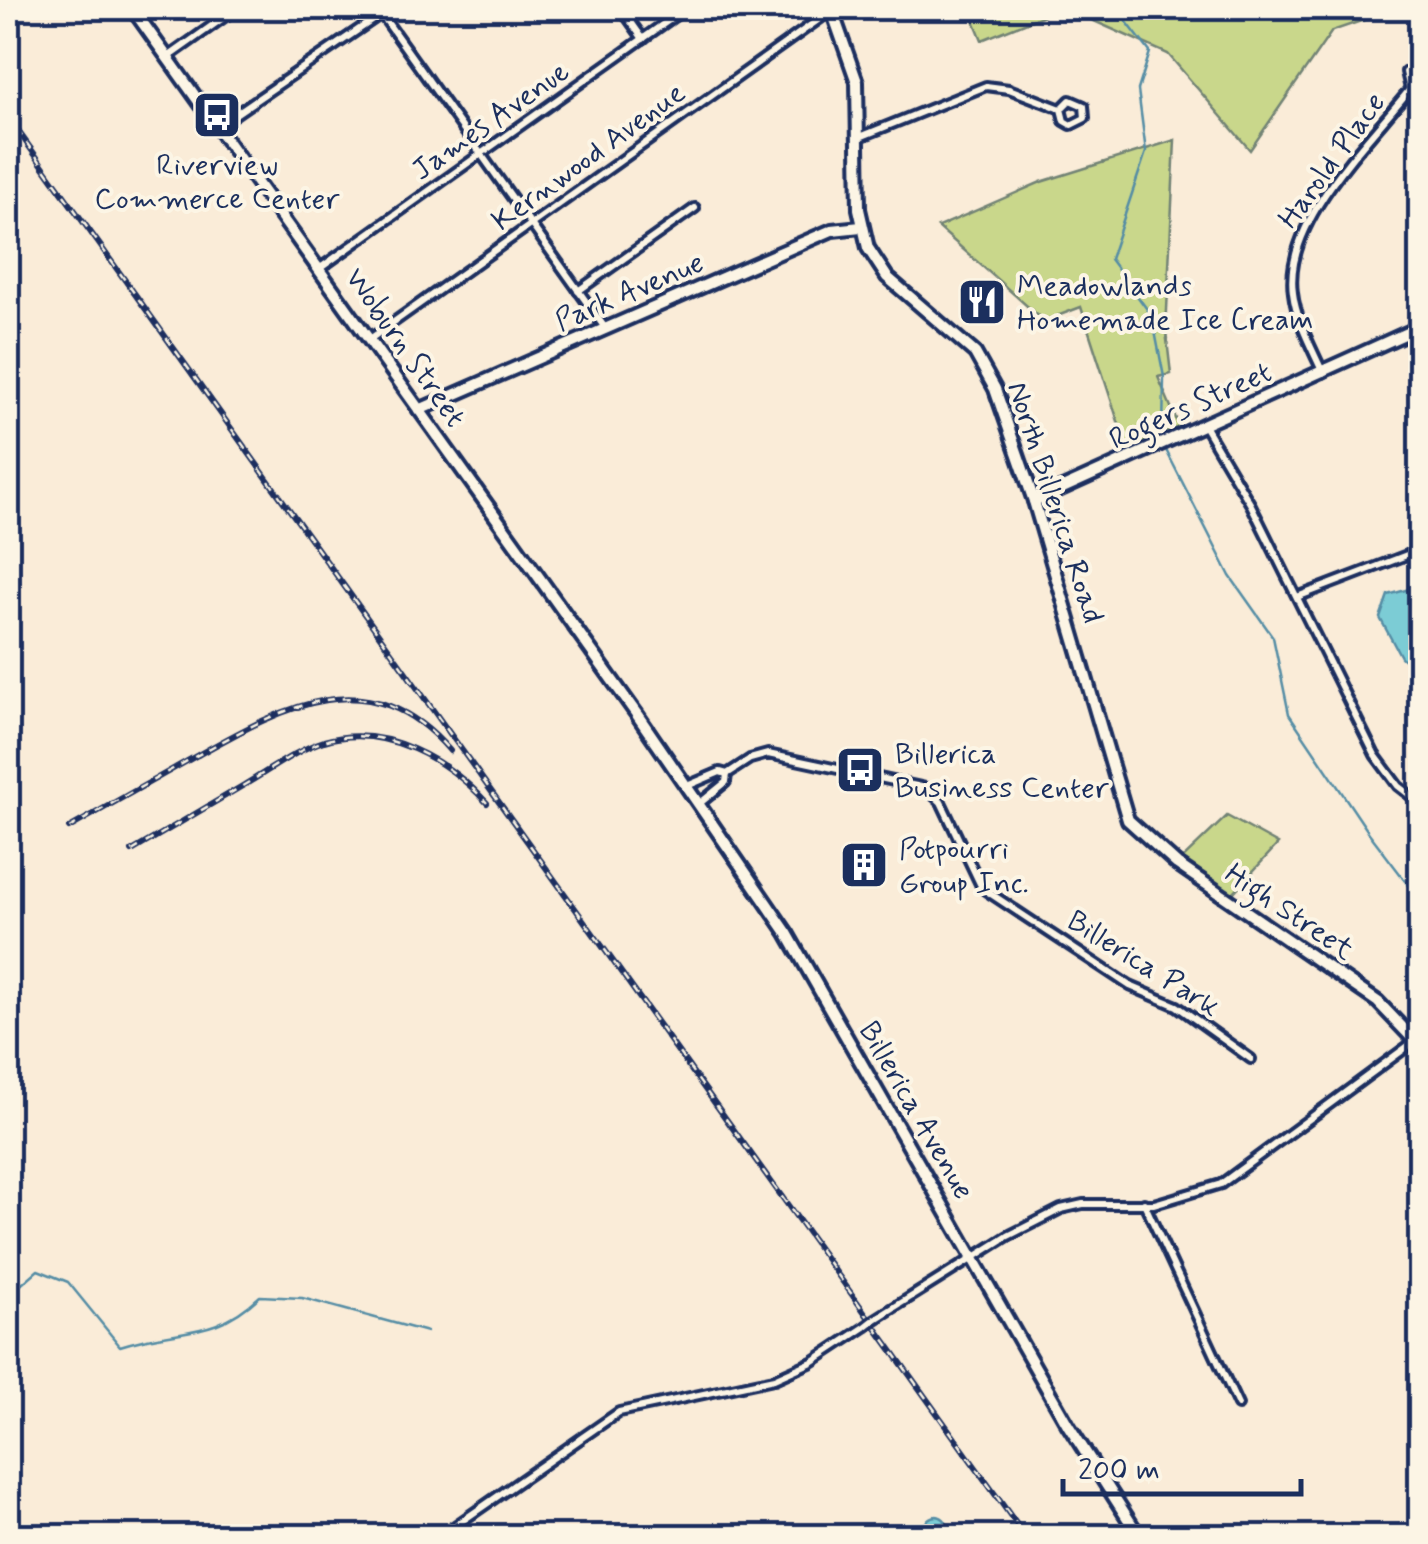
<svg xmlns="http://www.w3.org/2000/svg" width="1428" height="1544" viewBox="0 0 1428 1544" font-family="Mynerve,sans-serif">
  <rect width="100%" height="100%" fill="#faecd8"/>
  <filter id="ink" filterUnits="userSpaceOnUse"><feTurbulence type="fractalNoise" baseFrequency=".01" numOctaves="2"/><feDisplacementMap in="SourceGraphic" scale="20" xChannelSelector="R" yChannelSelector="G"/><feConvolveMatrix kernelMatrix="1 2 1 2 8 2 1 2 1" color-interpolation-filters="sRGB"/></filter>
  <g filter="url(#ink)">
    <g fill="#c9d78b" stroke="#728374" stroke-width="2.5">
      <polygon points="969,8 1062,8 982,40"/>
      <polygon points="1065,8 1399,8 1332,31 1250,150 1168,54"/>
      <polygon points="1175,140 1166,331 1171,374 1158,377 1180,428 1128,452 1081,307 1044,321 938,227 1041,182"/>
      <polygon points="1227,816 1278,844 1232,894 1182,859"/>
    </g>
    <g fill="#7cccd5" stroke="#558da5" stroke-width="2.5">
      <polygon points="1420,586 1420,674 1401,657 1380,618 1388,595"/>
      <circle cx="936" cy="1527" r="11"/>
    </g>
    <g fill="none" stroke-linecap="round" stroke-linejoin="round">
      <g stroke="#558da5" stroke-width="2.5">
        <polyline points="1116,8 1150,52 1138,90 1146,152 1110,259 1152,316 1164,377 1163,433"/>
        <polyline points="1166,450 1230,576 1273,637 1289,714 1369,833 1420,900"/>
        <path d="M8 1296 38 1270 68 1282 120 1346C177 1327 213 1341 260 1296L302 1298 427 1332"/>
      </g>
      <g stroke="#1b2f5e" stroke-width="14">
        <g id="street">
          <polyline points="377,8 605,328"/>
          <polyline points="621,8 643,39"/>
          <polyline points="168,57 237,8"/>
          <polyline points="1410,89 1406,72 1420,64"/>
          <polyline points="1410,89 1420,92"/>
          <polyline points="218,126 390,8"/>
          <polyline points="860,137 986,86 1009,89 1061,109 1064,121 1071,125 1085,118 1084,106 1070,100 1061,109"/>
          <polyline points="319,269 686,8"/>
          <polyline points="578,291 695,208"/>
          <polyline points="370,339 832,10"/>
          <path d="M1323 373C1312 348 1296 320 1293 293 1283 222 1368 142 1410 89"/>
          <polyline points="1205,427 1251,505 1375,755 1398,786 1420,803"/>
          <polyline points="1297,597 1420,550"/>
          <polyline points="687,786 720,772 727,774 750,759 768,754 926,788 941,802 982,888 1130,986 1177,1006 1251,1059"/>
          <polyline points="699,804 726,782 727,774"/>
          <polyline points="1144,1203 1238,1405"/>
          <polyline points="874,1320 1008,1236 1061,1209 1083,1204 1154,1204 1221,1184 1415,1041"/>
          <polyline points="452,1528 619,1412 774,1379 812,1362 865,1327"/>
        </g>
      </g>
      <g stroke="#1b2f5e" stroke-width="18">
        <g id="secondary">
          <polyline points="132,8 638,716 787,933 1068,1425 1139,1536"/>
          <polyline points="831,8 857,82 859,209 868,248 887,277 975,353 995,389 1034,501 1128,820 1177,864 1378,1002 1420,1046"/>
          <polyline points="419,410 832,230 861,227"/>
          <polyline points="1034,501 1420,327"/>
        </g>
      </g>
      <use href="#street" stroke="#fcf5e5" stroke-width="6"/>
      <use href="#secondary" stroke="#fcf5e5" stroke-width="10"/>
      <g stroke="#1b2f5e" stroke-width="6">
        <g id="rail">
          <polyline points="8,117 1025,1536"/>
          <path d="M69 828C111 804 153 780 196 756 282 708 369 657 450 751"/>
          <path d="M132 851C169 829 207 807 244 785 270 770 296 750 324 741 385 723 448 760 487 803"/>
        </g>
      </g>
      <use href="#rail" stroke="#fcf5e5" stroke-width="2.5" stroke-dasharray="8" stroke-linecap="butt"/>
      <g stroke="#1b2f5e" stroke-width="14" stroke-linecap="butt">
        <polyline id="street-bridge" points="865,1327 874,1320"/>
      </g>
      <use href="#street-bridge" stroke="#fcf5e5" stroke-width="6"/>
    </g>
  </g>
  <defs>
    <g id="bus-square" transform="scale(2.5)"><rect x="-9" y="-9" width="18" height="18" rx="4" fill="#1b2f5e" stroke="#fcf5e5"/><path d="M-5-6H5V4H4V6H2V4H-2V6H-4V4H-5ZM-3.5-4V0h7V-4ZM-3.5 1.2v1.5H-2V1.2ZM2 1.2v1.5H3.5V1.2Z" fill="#fff"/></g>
    <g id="restaurant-square" transform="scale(2.5)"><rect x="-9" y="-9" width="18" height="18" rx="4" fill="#1b2f5e" stroke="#fcf5e5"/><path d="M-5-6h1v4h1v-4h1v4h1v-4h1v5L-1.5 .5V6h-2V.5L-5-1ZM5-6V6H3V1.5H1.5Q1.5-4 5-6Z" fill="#fff"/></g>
    <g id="building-square" transform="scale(2.5)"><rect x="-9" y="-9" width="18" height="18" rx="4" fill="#1b2f5e" stroke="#fcf5e5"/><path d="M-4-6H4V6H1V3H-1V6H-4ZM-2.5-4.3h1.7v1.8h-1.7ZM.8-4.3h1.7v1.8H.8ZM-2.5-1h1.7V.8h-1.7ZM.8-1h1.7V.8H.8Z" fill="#fff"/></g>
  </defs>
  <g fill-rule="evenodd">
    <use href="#bus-square" x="217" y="115"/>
    <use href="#restaurant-square" x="982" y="302"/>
    <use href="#bus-square" x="860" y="770"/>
    <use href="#building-square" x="864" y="865"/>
  </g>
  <g text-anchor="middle" stroke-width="8" stroke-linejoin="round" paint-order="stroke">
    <g font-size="30" fill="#1b2f5e" stroke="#fcf5e5">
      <text transform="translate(490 120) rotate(-35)" y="10">James Avenue</text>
      <text transform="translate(588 156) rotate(-36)" y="10">Kernwood Avenue</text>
      <text transform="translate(1331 160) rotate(-54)" y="10">Harold Place</text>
      <text transform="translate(629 291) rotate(-23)" y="10">Park Avenue</text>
      <text transform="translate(406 347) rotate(55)" y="10">Woburn Street</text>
      <text transform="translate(1190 405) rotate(-24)" y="10">Rogers Street</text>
      <text transform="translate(1056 502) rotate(72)" y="10">North Billerica Road</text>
      <text transform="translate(1290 911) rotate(34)" y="10">High Street</text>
      <text transform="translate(1144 963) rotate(32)" y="10">Billerica Park</text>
      <text transform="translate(917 1110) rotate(60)" y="10">Billerica Avenue</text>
    </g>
    <g font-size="30" fill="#1b2f5e" stroke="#fcf5e5" text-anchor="start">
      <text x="217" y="174" text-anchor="middle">Riverview<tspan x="217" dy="34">Commerce Center</tspan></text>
      <text x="1017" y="295">Meadowlands<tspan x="1017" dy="34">Homemade Ice Cream</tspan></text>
      <text x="895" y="763">Billerica<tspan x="895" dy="34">Business Center</tspan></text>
      <text x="899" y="858">Potpourri<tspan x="899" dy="34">Group Inc.</tspan></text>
    </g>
  </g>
  <rect width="1428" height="1544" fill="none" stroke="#fcf5e5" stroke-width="40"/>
  <rect x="20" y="20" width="1388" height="1504" fill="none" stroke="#1b2f5e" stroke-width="4" filter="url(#ink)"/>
  <path d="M1063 1479v15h238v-15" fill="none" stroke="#1b2f5e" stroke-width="5"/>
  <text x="1078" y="1479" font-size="30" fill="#1b2f5e" stroke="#fcf5e5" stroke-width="8" paint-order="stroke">200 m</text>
</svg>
